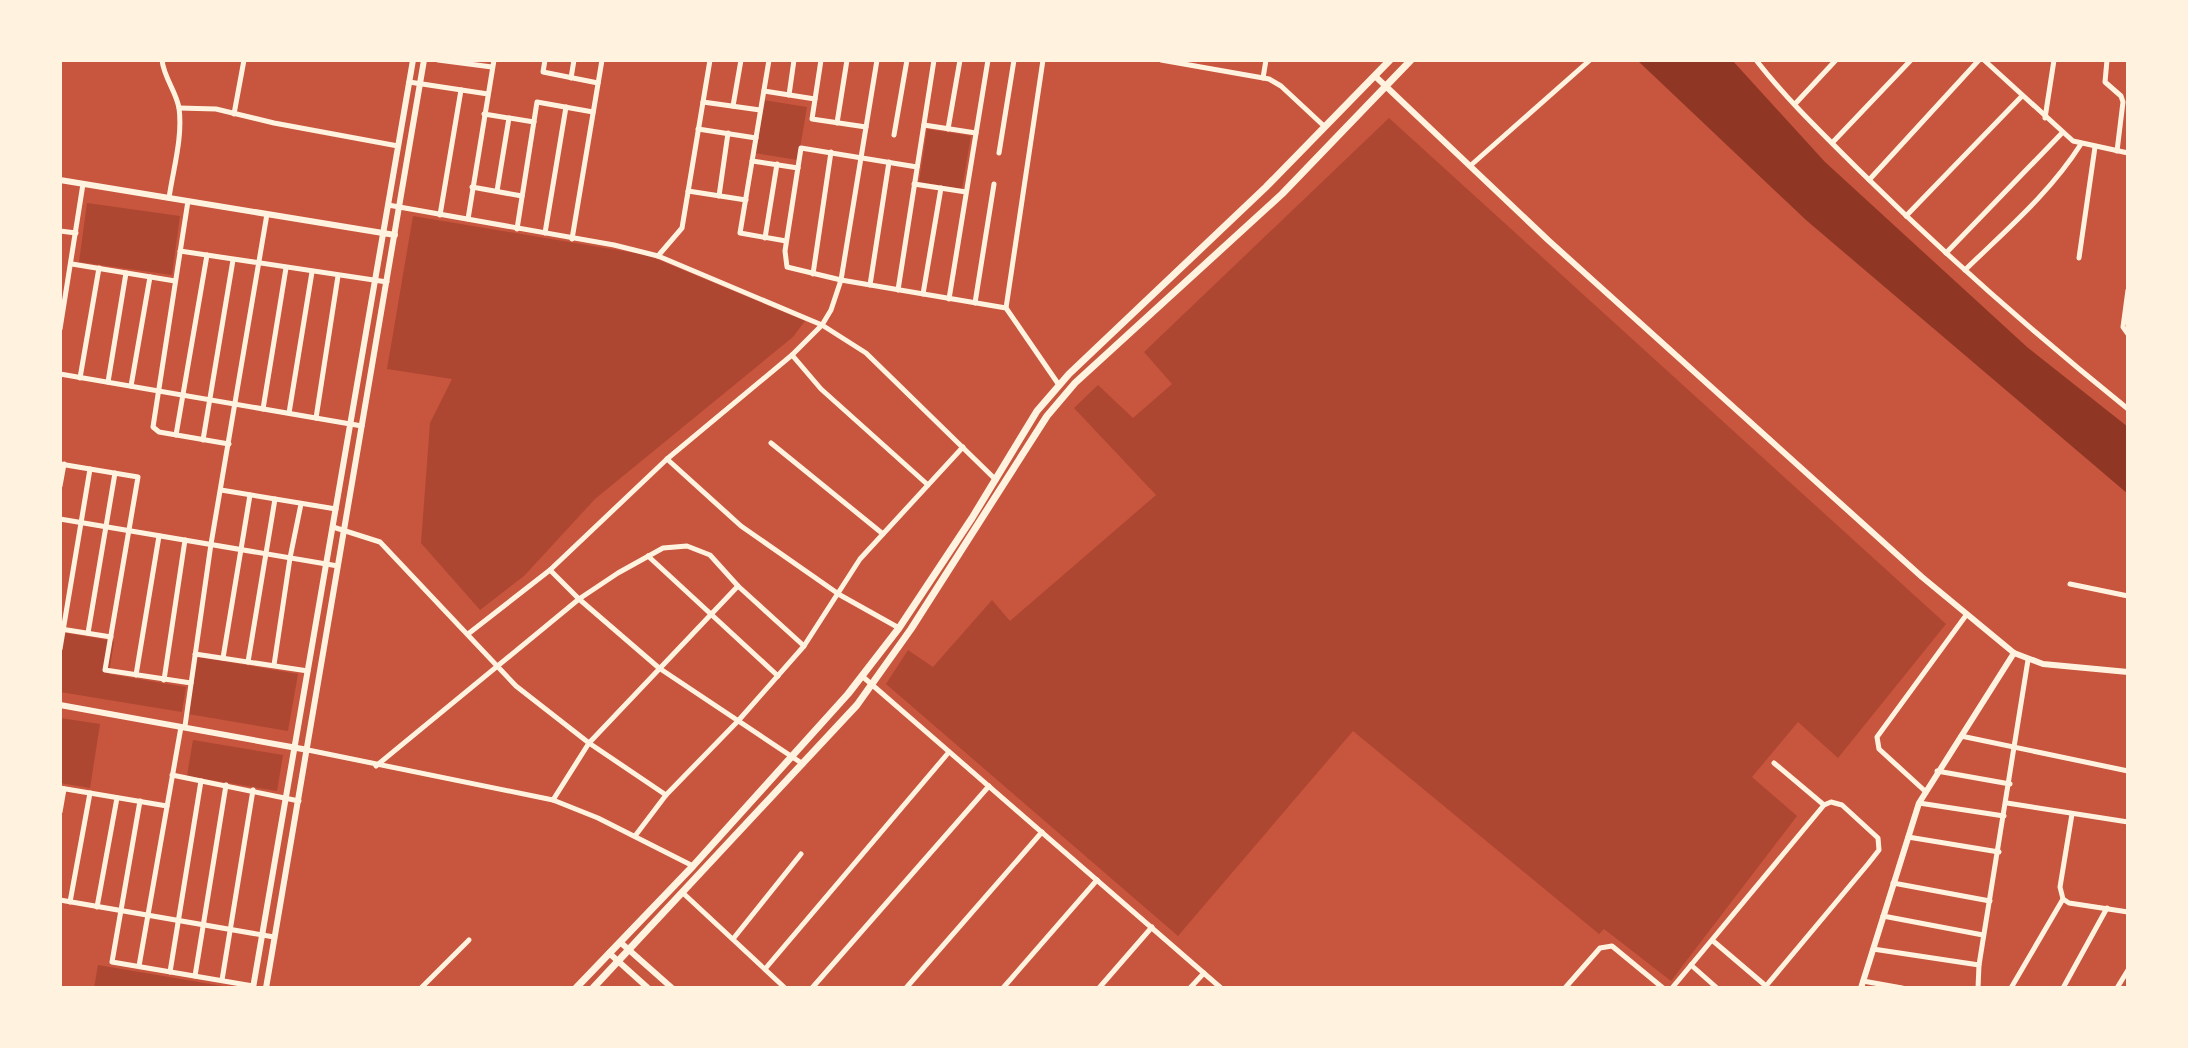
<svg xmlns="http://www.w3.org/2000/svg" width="2188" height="1048" viewBox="0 0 2188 1048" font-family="'Titillium Web',sans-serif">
  <rect width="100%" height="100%" fill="#c8553d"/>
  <g fill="#ae4732">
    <polygon points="763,100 807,107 798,160 754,153"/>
    <polygon points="1389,118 1946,624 1838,758 1798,722 1752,777 1797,816 1671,981 1604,929 1599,934 1353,731 1178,936 886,684 908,650 933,667 992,600 1010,621 1156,495 1074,408 1098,385 1133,418 1172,384 1144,352"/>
    <polygon points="927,129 971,136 962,189 919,182"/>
    <polygon points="87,203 180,216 172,275 79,262"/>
    <polygon points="413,216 647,255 805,321 793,337 595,499 524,576 480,610 421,543 430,423 452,379 387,369"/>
    <polygon points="60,632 114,641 109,674 186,687 182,712 60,692"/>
    <polygon points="198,657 298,674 288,731 188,714"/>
    <polygon points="60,718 100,724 90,788 60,783"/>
    <polygon points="193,740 283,755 277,791 187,776"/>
    <polygon points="98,965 234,988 94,988"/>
  </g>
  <polygon fill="#8f3625" points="1637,60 1732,60 1825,162 2027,347 2128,427 2128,494 1806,220"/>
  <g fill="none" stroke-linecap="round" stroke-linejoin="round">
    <g stroke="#fff3e0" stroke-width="5">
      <path d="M162 60C164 78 176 91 179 108 183 137 173 170 169 198"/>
      <polyline points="438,60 492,67"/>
      <polyline points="545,60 543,72 598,83"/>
      <polyline points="769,60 740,233 786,241"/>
      <polyline points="821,60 812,119 866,127"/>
      <polyline points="1161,60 1269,79 1281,86 1325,127"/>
      <path d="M1756 60C1787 100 1824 135 1860 171 1945 255 2035 334 2128 409"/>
      <polyline points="1984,60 2073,141 2128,153"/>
      <polyline points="2107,60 2105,82 2121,96 2123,102 2117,151"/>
      <polyline points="571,78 574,60"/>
      <polyline points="1263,78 1266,60"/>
      <polyline points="409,82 488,94"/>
      <polyline points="764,91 815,99"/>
      <polyline points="789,95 794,60"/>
      <polyline points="703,102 760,110"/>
      <polyline points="1795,104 1836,60"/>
      <polyline points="733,106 741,60"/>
      <polyline points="179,108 216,109 274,123 398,146"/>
      <polyline points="234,114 244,60"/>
      <polyline points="484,114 534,122"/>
      <polyline points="2045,118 2054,60"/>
      <polyline points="837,123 847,60"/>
      <polyline points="924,125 976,133"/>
      <polyline points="698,129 756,138"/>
      <polyline points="948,129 960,60"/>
      <polyline points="894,135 907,60"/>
      <polyline points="1832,143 1911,60"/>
      <polyline points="999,153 1014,60"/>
      <polyline points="752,161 798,168"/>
      <polyline points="1470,166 1590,60"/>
      <polyline points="917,167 801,148 785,251 787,267 841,280 1006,308 1059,385"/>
      <polyline points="1869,180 1979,60"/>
      <polyline points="914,184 966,192"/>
      <polyline points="472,187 522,196"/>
      <polyline points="497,191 509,118"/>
      <polyline points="688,191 746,200"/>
      <polyline points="719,196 728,133"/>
      <polyline points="188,201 153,427 159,432 229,444"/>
      <polyline points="388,205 614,245 658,256 822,325 866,353 996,480"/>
      <polyline points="440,215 461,90"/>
      <polyline points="1906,216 2022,96"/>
      <polyline points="468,219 494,60"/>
      <polyline points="517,229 537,102 593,112"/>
      <polyline points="60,231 76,233"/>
      <polyline points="545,233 566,107"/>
      <polyline points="765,238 777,164"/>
      <polyline points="572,239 602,60"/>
      <polyline points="180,251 387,282"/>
      <polyline points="1946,253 2062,133"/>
      <polyline points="658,256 682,228 710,60"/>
      <polyline points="2079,258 2095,147"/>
      <polyline points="72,264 175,281"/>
      <path d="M1965 270C2006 230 2050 193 2081 144"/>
      <polyline points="813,274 831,152"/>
      <polyline points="870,285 889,162"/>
      <polyline points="898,290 934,60"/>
      <polyline points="2128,290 2123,327 2128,334"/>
      <polyline points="923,294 941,188"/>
      <polyline points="949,299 988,60"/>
      <polyline points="975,303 994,184"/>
      <polyline points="1006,308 1043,60"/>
      <polyline points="60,329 83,184"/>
      <polyline points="792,355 821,389 928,485"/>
      <polyline points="60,374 362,426"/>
      <polyline points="80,378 99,268"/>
      <polyline points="108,382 126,273"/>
      <polyline points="131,386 150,277"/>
      <polyline points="263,409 286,268"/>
      <polyline points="289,413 312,272"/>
      <polyline points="316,418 338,276"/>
      <polyline points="176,435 207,255"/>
      <polyline points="203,440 233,260"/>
      <polyline points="771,443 883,534"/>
      <polyline points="667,459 741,526 840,595 899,628"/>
      <polyline points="60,464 138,477 105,670 191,683"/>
      <polyline points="60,486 64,464"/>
      <polyline points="221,490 336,509"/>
      <polyline points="60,519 338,566"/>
      <polyline points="333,527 380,542 516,686 589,743 666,795"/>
      <polyline points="648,556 778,676"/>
      <polyline points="550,570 579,599 659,668 803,764"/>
      <polyline points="2070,584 2128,596"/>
      <polyline points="61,629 111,637"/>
      <polyline points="88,633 115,473"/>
      <polyline points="468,634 550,570 667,459 792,355 822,325 831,310 841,280 877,60"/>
      <polyline points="60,649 90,469"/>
      <polyline points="195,654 308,671"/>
      <polyline points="223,658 250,495"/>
      <polyline points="248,662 275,499"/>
      <polyline points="274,665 290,558 301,504"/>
      <polyline points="136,675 159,536"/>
      <polyline points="862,676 1221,988"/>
      <polyline points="164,680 185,540"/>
      <polyline points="185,726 211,544 267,214"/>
      <polyline points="1961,736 2128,771"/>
      <polyline points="308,750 553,800 598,818 693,866"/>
      <polyline points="1774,763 1824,805"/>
      <polyline points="376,766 579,599 618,573 663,548 687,546 710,555 738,586 804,646"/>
      <polyline points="1937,771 2010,784"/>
      <polyline points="172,775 299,801"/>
      <polyline points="60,788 167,806"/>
      <polyline points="1926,792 1879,749 1877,737 1967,614"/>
      <polyline points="553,800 589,743 738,586"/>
      <polyline points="140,801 112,962 253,986"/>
      <polyline points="1919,803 2004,816"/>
      <polyline points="2007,803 2128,822"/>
      <polyline points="60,812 64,789"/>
      <polyline points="2072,814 2060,887 2063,899 2069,903 2128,912"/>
      <polyline points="635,836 666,795 738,721 804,646 860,559 963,447"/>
      <polyline points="1908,837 1999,852"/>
      <polyline points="1893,883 1990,901"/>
      <polyline points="683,893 785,988"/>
      <polyline points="60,900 274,937"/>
      <polyline points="70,902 90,793"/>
      <polyline points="97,907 117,798"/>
      <polyline points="1883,916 1983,935"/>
      <polyline points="733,939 801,854"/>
      <polyline points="1873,949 1979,965"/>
      <polyline points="1691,965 1717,988"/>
      <polyline points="139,966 181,727"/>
      <polyline points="765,969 949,752"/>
      <polyline points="170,972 201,781"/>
      <polyline points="195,976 226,785"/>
      <polyline points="222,980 253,790"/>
      <polyline points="1863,981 1902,988"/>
      <polyline points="421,988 469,940"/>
      <polyline points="812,988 989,786"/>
      <polyline points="906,988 1042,832"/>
      <polyline points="1003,988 1097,880"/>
      <polyline points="1099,988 1152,927"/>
      <polyline points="1190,988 1204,973"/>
      <polyline points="1565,988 1600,948 1612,946 1663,988"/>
      <polyline points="1672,988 1824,805 1831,802 1842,805 1878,838 1879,850 1868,864 1766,986 1712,940"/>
      <polyline points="1978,988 1979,965 2028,660"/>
      <polyline points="2011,988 2063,899"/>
      <polyline points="2063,988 2107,908"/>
      <polyline points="2117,988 2128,970"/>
    </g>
    <g stroke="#fff3e0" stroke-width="6">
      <polyline points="1375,76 1548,240 1922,577 2014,653 2043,664 2128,672"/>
      <polyline points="60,180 395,235"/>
      <polyline points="60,705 308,750"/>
      <polyline points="620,942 672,988"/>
      <polyline points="609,953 648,988"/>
      <polyline points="253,988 413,60"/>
      <polyline points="266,988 424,60"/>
      <polyline points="1861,988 1919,803 2014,653"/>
    </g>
    <g stroke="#fff3e0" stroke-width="7">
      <polyline points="576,988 693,866 848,694 899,628 972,518 1037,411 1069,374 1266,187 1390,60"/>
      <polyline points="593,988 857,705 911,629 1047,416 1075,383 1282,194 1411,60"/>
    </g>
  </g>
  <rect width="2188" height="1048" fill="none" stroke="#fff3e0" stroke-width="124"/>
</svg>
